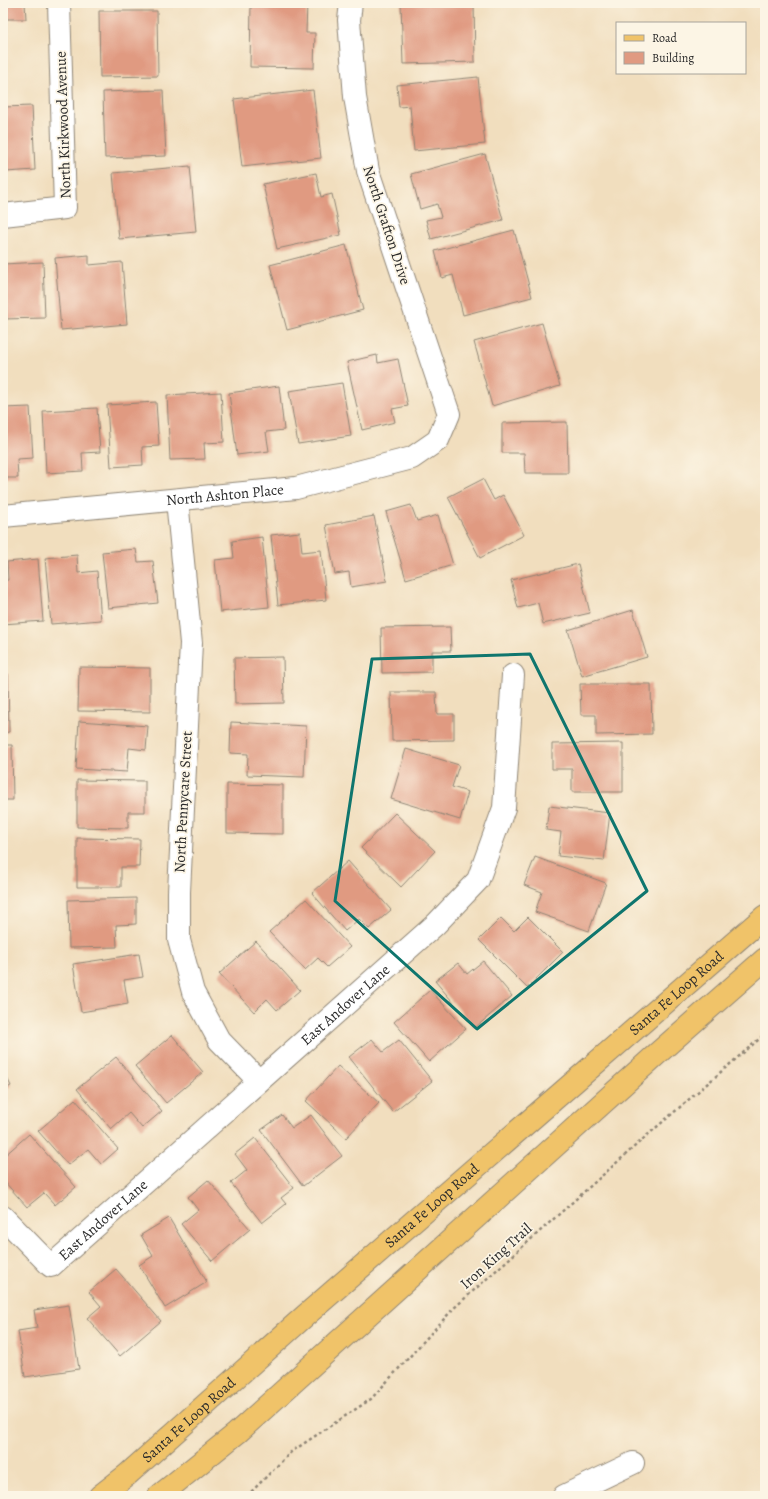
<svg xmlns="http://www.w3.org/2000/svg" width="768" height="1499" viewBox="0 0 768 1499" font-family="Alegreya,serif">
  <rect width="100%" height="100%" fill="#fcf5e5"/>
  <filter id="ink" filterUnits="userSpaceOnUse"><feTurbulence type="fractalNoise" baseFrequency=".025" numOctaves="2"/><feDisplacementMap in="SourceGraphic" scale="8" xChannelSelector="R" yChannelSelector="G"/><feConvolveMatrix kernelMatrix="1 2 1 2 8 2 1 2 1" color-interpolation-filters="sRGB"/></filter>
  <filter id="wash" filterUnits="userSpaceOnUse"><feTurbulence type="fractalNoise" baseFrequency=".012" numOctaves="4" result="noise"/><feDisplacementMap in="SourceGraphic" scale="16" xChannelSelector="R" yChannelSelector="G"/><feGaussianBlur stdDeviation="0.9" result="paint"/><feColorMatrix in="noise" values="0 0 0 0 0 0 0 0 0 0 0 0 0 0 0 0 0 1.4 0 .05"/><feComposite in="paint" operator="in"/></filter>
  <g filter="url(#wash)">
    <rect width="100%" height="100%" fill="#f1debe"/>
    <g id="blocks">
      <g fill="#e09a81">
        <polygon points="3,3 25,3 26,19 3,19"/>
        <polygon points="251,3 307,3 306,33 315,33 314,68 250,67"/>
        <polygon points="401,3 474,3 475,62 403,64"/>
        <polygon points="99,11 157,11 158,76 100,77"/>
        <polygon points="478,77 485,144 414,151 410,106 399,107 397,85"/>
        <polygon points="163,90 166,156 105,158 103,92"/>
        <polygon points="313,90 321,158 242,167 234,99"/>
        <polygon points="32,106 35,170 6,172 6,178 3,178 3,107"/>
        <polygon points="485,154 503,220 431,239 426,220 441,217 437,204 420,209 411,174"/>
        <polygon points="190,166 196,232 119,239 113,173"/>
        <polygon points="316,173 321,197 332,194 341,235 277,249 263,184"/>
        <polygon points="514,230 532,297 463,315 453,275 442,278 435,251"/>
        <polygon points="346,245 363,310 287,330 270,265"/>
        <polygon points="89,255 89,265 122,262 127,324 61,330 55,258"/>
        <polygon points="43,262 45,318 3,319 3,264"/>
        <polygon points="542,323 560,386 492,406 474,342"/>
        <polygon points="377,355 378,363 398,359 408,406 392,409 395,422 362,430 347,362"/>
        <polygon points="342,383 351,436 298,444 289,391"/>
        <polygon points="279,386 284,430 266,432 269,451 237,455 229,393"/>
        <polygon points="221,392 224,442 204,443 205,459 170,460 167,395"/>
        <polygon points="156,402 159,446 142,447 143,465 111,467 107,405"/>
        <polygon points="30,407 33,458 17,459 18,478 3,478 3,408"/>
        <polygon points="97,408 100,452 82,453 83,471 46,473 43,411"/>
        <polygon points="567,422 568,473 525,473 524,453 502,453 502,423"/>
        <polygon points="483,479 494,500 503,495 524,535 480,558 448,497"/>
        <polygon points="411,505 417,521 438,515 453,565 406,579 386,512"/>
        <polygon points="374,516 387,581 351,587 349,572 335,574 326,525"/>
        <polygon points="300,532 302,552 321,550 326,600 278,605 271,535"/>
        <polygon points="262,537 269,607 220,612 215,560 234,558 232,541"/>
        <polygon points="136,549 138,562 153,561 158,603 108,608 102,552"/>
        <polygon points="77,555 78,573 97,571 101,620 51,624 45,558"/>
        <polygon points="38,559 43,621 3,624 3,581 8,580 7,562"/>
        <polygon points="578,564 590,613 543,624 538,603 518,608 511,580"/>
        <polygon points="633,610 647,657 582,676 568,630"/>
        <polygon points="450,627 451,651 432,651 432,672 382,673 381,628"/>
        <polygon points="283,657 284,703 235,704 234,658"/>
        <polygon points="79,667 150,668 150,712 78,711"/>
        <polygon points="3,674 8,674 9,732 3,733"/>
        <polygon points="580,684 651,684 652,734 596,735 596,715 581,715"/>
        <polygon points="391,692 436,692 437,714 454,714 454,740 392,741"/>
        <polygon points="79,721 148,726 146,750 129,748 127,772 76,769"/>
        <polygon points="231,722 306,726 304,777 247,775 248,754 230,753"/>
        <polygon points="623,743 623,792 572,792 572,769 552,769 552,744"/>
        <polygon points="3,745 12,745 13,800 3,800"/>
        <polygon points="406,749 459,765 452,787 468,792 460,820 391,799"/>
        <polygon points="77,780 145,781 145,812 128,812 128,828 77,827"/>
        <polygon points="227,784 283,785 283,834 227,833"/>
        <polygon points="549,806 610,813 604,861 558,856 561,832 546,830"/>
        <polygon points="395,813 435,851 401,887 361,848"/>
        <polygon points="77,838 140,839 139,867 121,867 121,887 77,887"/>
        <polygon points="535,857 606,883 589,931 535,912 542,892 524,885"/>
        <polygon points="348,861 391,910 369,929 359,919 345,931 312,893"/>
        <polygon points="136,898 136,924 116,925 117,947 69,948 68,900"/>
        <polygon points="306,899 350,947 327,967 318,958 305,970 269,932"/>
        <polygon points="528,917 563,952 527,988 479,940 501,918 514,931"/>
        <polygon points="256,941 300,990 277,1010 267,999 254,1012 219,974"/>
        <polygon points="139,954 143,977 124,980 128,1004 81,1012 73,964"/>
        <polygon points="483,961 512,996 475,1028 435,981 458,963 467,974"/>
        <polygon points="430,990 466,1029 429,1062 394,1022"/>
        <polygon points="172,1035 203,1072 166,1103 135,1066"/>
        <polygon points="372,1039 383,1052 399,1040 432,1081 393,1112 349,1057"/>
        <polygon points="116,1057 162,1111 142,1128 129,1113 111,1129 77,1089"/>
        <polygon points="338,1066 379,1103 346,1138 306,1101"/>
        <polygon points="3,1070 11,1086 3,1090"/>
        <polygon points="75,1099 118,1149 101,1164 88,1149 68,1165 38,1131"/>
        <polygon points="282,1115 292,1128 311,1115 342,1156 303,1186 261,1130"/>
        <polygon points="29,1134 76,1187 55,1205 44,1193 27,1207 3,1180 3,1157"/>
        <polygon points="255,1138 294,1188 281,1198 286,1204 262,1223 231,1183 247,1170 235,1154"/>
        <polygon points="208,1180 250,1229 212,1261 181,1224 198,1210 188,1197"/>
        <polygon points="169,1218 207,1282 165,1308 139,1265 153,1256 141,1235"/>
        <polygon points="116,1269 161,1321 120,1356 87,1318 101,1306 89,1292"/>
        <polygon points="69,1305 79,1369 25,1377 18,1331 37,1328 34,1310"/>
      </g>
    </g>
  </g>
  <g filter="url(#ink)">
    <use href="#blocks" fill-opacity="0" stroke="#8e8474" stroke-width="1"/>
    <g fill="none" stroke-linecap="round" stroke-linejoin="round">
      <g stroke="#8e8474" stroke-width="24">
        <g id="minor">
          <polyline points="3,215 65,208 59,3"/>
          <polyline points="177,500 191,643 179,892 179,940 193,992 219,1040 259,1081"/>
          <path id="s1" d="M3 516 296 488 412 458 438 440 449 414 368 171 355 97 349 20 351 3"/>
          <path id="s2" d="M3 1217 51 1266 436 924 478 880 504 808 513 675"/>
          <polyline points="564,1496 633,1463"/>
        </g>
      </g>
      <g stroke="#8e8474" stroke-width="24">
        <g id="major">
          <path id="s3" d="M100 1496 127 1475 306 1315 765 916"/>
          <polyline points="159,1496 237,1433 658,1053 765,959"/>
        </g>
      </g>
      <polyline stroke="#8e8474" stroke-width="2.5" stroke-dasharray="3 3" stroke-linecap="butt" points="247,1496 291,1452 371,1399 454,1308 651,1132 765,1034"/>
      <use href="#minor" stroke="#fff" stroke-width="22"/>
      <use href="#major" stroke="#f0c369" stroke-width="22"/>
    </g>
  </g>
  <path fill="none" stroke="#0f766e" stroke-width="3" stroke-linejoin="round" d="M530 654 647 891 477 1029 335 901 372 659Z"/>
  <g text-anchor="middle" stroke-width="3.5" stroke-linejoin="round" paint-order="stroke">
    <g font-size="15" fill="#2b2b2b" stroke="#fcf5e5">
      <text transform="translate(63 125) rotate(-92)" y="5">North Kirkwood Avenue</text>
      <text transform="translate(387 225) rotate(72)" y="5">North Grafton Drive</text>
      <text dy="5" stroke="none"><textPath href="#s1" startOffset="223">North Ashton Place</textPath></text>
      <text transform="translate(183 802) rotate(-87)" y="5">North Pennycare Street</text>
      <text dy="5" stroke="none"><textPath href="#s3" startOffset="765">Santa Fe Loop Road</textPath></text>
      <text dy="5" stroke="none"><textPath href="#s2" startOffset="462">East Andover Lane</textPath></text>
      <text dy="5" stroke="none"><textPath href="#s3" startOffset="441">Santa Fe Loop Road</textPath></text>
      <text dy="5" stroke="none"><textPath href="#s2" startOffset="138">East Andover Lane</textPath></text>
      <text transform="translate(496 1256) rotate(-42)" y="5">Iron King Trail</text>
      <text dy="5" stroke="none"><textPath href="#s3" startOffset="117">Santa Fe Loop Road</textPath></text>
    </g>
  </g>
  <rect width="768" height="1499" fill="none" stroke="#fcf5e5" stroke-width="16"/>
  <rect x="616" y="22" width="130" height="52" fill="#fcf5e5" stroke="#a8a49b"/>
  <rect x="624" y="35" width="20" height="6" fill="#f0c369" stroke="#a8a49b"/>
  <text x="652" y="42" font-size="12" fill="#2b2b2b">Road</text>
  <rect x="624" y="52" width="20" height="12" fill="#e09a81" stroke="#a8a49b"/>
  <text x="652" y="62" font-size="12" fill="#2b2b2b">Building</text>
</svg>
